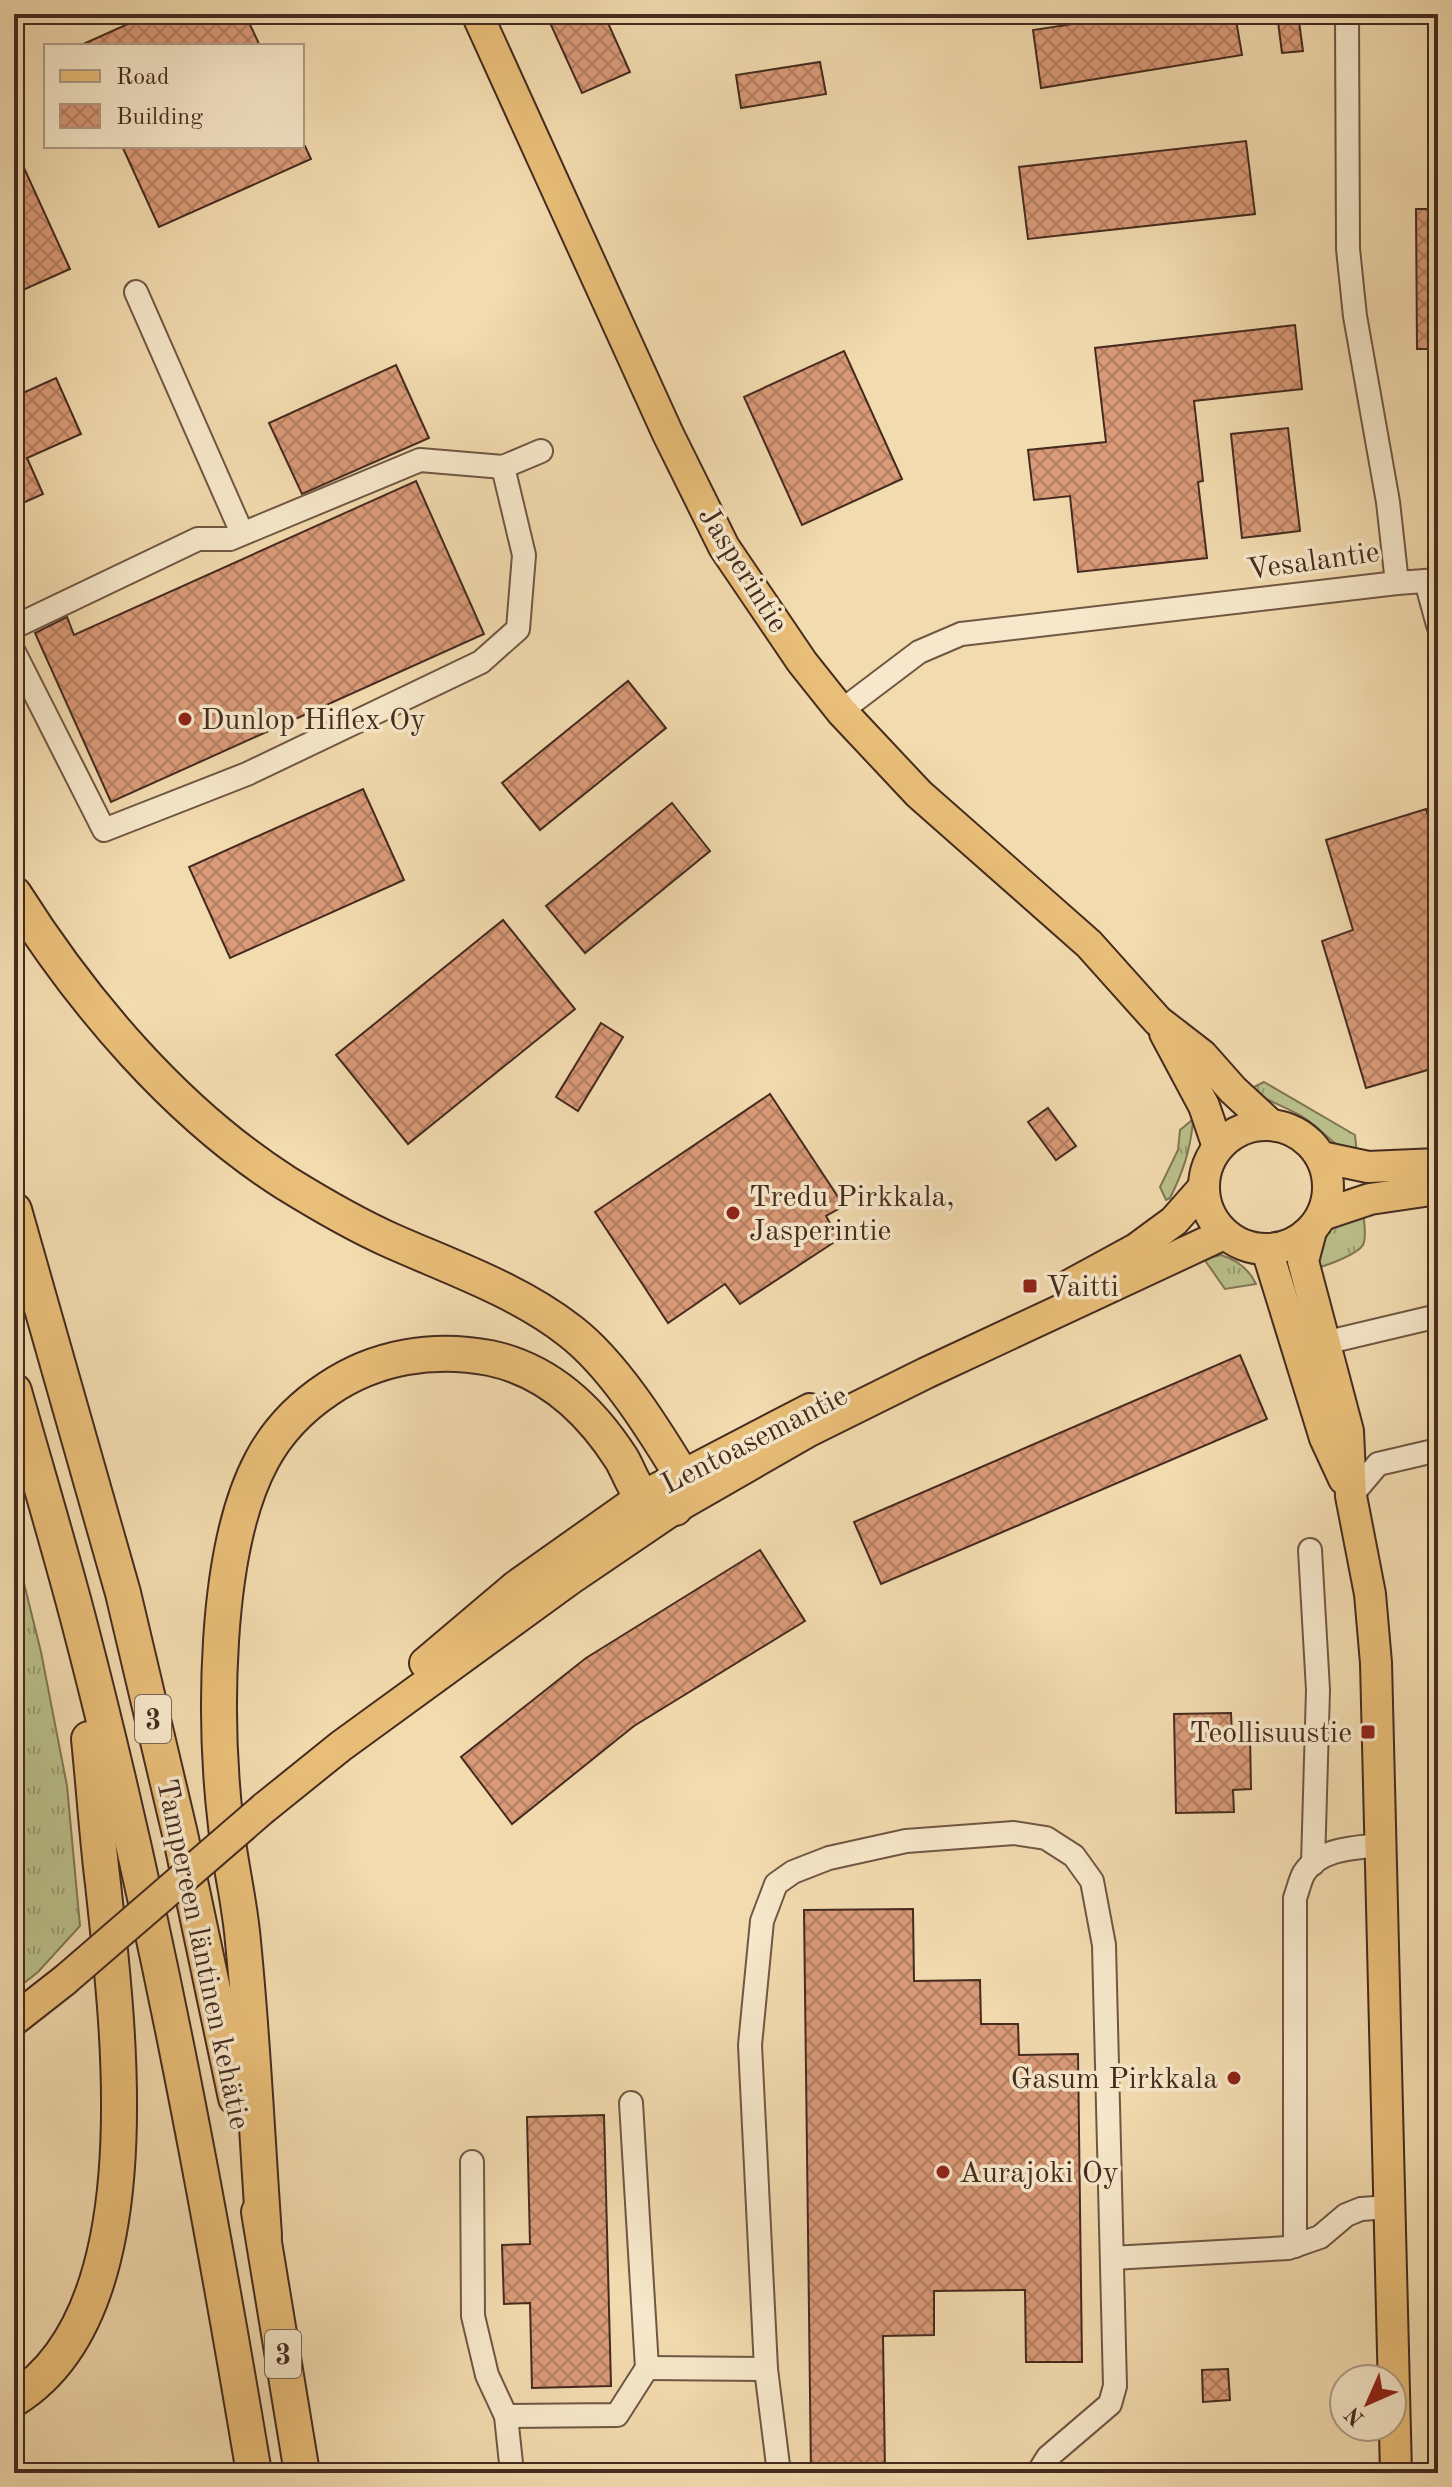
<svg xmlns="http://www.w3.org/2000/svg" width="1452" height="2487" viewBox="0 0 1452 2487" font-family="'Old Standard TT',serif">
  <defs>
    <pattern id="grass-tufts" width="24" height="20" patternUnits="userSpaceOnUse" patternTransform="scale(2)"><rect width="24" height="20" fill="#bac08b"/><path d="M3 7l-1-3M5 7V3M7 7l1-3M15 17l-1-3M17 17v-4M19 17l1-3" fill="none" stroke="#999c71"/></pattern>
    <pattern id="building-cross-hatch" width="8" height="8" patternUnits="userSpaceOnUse" patternTransform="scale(2)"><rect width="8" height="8" fill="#da9a78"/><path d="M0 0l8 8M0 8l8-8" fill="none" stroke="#b37e62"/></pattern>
  </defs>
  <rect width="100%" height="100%" fill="#f2dbaf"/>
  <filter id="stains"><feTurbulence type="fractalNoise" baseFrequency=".0025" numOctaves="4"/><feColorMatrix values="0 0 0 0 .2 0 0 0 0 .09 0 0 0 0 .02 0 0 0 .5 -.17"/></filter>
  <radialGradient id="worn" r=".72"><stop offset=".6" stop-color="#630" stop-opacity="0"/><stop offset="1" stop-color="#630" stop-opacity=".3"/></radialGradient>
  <g fill="url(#grass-tufts)" stroke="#807655" stroke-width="2">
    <path d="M1264 1082 1355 1135 1357 1154C1330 1145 1328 1134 1306 1119 1288 1107 1267 1102 1250 1089Z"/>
    <path d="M1191 1121 1193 1122C1190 1151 1183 1172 1170 1198L1166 1200 1160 1187 1178 1150 1180 1130Z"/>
    <path d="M1363 1213C1364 1221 1367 1237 1363 1245 1358 1254 1328 1265 1317 1268 1315 1232 1334 1224 1363 1213Z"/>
    <path d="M1221 1255C1237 1260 1249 1269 1256 1284L1225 1289 1204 1259Z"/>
    <polygon points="14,1543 41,1652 67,1786 80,1926 38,1972 14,1991"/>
  </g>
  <g fill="url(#building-cross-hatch)" stroke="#452b1f" stroke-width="2">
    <polygon points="150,14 245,14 260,46 79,46"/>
    <polygon points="546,14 604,14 630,72 582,93"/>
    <polygon points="1139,14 1235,14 1242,55 1041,88 1033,30"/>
    <polygon points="1277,14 1298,14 1303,51 1282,53"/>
    <polygon points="820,62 826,94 741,108 736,75"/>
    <polygon points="1246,141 1255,214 1028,239 1019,167"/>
    <polygon points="14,146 70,269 14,294"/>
    <polygon points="122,146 305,146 311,159 159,227"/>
    <polygon points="1416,209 1438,209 1438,349 1417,349"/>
    <polygon points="1295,325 1302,389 1194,401 1203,481 1198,482 1207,558 1078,572 1070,496 1034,500 1028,450 1106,442 1095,348"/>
    <polygon points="844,351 902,479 802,525 744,397"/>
    <polygon points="396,365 429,438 302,494 269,423"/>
    <polygon points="56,378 81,434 27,458 43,494 14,507 14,397"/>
    <polygon points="1288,428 1300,531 1242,538 1231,434"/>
    <polygon points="416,481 484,634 111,802 35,633 67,617 74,635"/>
    <polygon points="628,681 666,728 540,830 502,783"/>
    <polygon points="363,789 404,880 230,958 189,867"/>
    <polygon points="672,803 710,851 585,953 546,906"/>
    <polygon points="1426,809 1438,847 1438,1067 1366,1088 1322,941 1353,930 1326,840"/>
    <polygon points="503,920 575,1009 408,1144 336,1055"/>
    <polygon points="601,1023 623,1037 578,1111 556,1097"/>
    <polygon points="770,1094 844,1206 826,1216 839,1239 740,1304 725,1284 668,1323 595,1212"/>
    <polygon points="1048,1108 1076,1146 1056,1160 1028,1122"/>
    <polygon points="1240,1355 1267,1419 881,1584 854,1522"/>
    <polygon points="760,1550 805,1621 634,1726 512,1824 461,1757 586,1658"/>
    <polygon points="1231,1713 1232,1737 1250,1736 1251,1789 1233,1790 1234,1812 1176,1813 1174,1714"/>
    <polygon points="913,1909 914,1981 980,1980 981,2024 1018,2024 1019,2055 1078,2054 1082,2362 1026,2362 1025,2290 934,2291 934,2335 883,2336 885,2473 811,2473 804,1910"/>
    <polygon points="604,2115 611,2386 532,2388 530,2303 504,2304 502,2245 530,2244 527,2117"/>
    <polygon points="1228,2369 1230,2400 1203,2402 1202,2370"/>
  </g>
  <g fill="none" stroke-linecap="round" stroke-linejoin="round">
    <g stroke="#705743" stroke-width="26">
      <g id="minor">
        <polyline points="1347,14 1348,249 1355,316 1388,502 1397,583"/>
        <polyline points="136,292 242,533"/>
        <polyline points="1426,581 1438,625"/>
        <polyline points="14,627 198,539 230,539 420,460 503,467 541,451"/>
        <polyline points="14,652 104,830 247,774 481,662 518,629 524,555 503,467"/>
        <polyline points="841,711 919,652 961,634 1397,583 1438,580"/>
        <polyline points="1324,1343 1438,1316"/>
        <polyline points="1351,1496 1378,1464 1438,1450"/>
        <polyline points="1310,1550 1318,1690 1313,1864"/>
        <polyline points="472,2162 473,2316 487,2375 506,2416 512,2473"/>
        <path d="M1295 2246V1898C1298 1890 1300 1880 1304 1873 1320 1848 1355 1848 1381 1845"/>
        <polyline points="1112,2258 1288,2248 1320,2237 1346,2215 1361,2209 1389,2207"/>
        <polyline points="647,2368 766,2369"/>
        <polyline points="506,2416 617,2415 647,2368 631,2103"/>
        <polyline points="779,2473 766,2369 750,2045 762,1921 776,1884 793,1872 829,1858 906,1841 1014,1833 1046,1838 1074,1856 1092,1881 1104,1945 1115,2386 1110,2404 1048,2457 1038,2473"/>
      </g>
    </g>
    <g stroke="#452b1f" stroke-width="34">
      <g id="major">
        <polyline points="477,14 668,434 724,547 802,662 841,711 919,794 1089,944 1158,1021 1202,1055 1233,1090 1271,1125"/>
        <polyline points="1165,1033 1204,1106 1218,1147"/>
        <circle cx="1266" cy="1187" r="62"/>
        <polyline points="1321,1157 1368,1167 1438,1164"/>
        <polyline points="1322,1215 1370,1199 1438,1189"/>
        <polyline points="1311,1231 1303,1261 1348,1431 1351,1496 1370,1594 1376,1663 1396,2473"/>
        <polyline points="1267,1250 1325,1438 1344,1479"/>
        <polyline points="1070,1285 1136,1249 1174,1221 1204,1187"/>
        <polyline points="425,1663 516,1586 643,1496 810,1409"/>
        <polyline points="264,1808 341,1746 569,1580 675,1508 809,1431 926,1373 1224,1234"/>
        <polyline points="14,2020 65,1980"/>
      </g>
    </g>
    <g stroke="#452b1f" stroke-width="38">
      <g id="highway">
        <path d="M14 894C83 1003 176 1113 286 1183 320 1204 356 1225 392 1241 453 1268 517 1290 570 1331 613 1364 653 1428 681 1474L675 1508C666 1505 652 1502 644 1497 634 1489 628 1469 621 1458 590 1410 547 1370 490 1358 433 1347 375 1357 328 1389 301 1407 277 1432 262 1460 213 1551 214 1725 226 1826 230 1865 240 1903 243 1942 253 2040 257 2138 264 2235"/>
        <polyline points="14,1210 123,1593 180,1834 236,2098"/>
        <path d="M14 1391C35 1466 58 1542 78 1618 152 1900 206 2186 254 2473"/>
        <polyline points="259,2212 302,2473"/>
        <path d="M14 2399C156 2311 118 2025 103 1884 97 1836 94 1787 89 1739"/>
      </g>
    </g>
    <use href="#minor" stroke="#f7e8cb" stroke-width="22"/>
    <use href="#major" stroke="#e9be78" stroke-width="30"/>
    <use href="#highway" stroke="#e9be78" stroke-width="34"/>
    <g stroke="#452b1f" stroke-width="34" stroke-linecap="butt">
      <polyline id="major-bridge" points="65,1980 264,1808"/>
    </g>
    <use href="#major-bridge" stroke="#e9be78" stroke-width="30"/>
  </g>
  <g fill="#8f2418" stroke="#f7e8cb" stroke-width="3">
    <circle cx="185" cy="719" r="8"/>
    <circle cx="733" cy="1213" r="8"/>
    <rect x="1022" y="1278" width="16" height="16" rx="4"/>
    <rect x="1360" y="1724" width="16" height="16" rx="4"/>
    <circle cx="1234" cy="2078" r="8"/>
    <circle cx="943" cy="2172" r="8"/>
  </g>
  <g text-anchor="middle" stroke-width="7" stroke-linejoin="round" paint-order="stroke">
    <g fill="#f7e8cb" stroke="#7a6453" stroke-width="2">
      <rect x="135" y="1695" width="36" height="48" rx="6"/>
      <rect x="265" y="2330" width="36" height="48" rx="6"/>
    </g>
    <g font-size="28" font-weight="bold" fill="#452b1f">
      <text x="153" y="1729">3</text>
      <text x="283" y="2364">3</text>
    </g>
    <g font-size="30" fill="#452b1f" stroke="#f7e8cb">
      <text transform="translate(1313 560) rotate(-8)" y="10">Vesalantie</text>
      <text transform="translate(744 569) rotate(58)" y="10">Jasperintie</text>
      <text transform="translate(754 1439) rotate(-27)" y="10">Lentoasemantie</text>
      <text transform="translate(204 1954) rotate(78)" y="10">Tampereen läntinen kehätie</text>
    </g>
    <g font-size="30" fill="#452b1f" stroke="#f7e8cb" text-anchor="start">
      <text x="201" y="729">Dunlop Hiflex Oy</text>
      <text x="749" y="1206">Tredu Pirkkala,<tspan x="749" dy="34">Jasperintie</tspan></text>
      <text x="1046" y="1296">Vaitti</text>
      <text x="1352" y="1742" text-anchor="end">Teollisuustie</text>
      <text x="1218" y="2088" text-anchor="end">Gasum Pirkkala</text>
      <text x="959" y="2182">Aurajoki Oy</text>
    </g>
  </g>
  <rect width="1452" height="2487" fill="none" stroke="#f2dbaf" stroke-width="48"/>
  <rect x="16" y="16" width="1420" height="2455" fill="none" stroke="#452b1f" stroke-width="4"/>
  <rect x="24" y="24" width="1404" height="2439" fill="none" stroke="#452b1f" stroke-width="2"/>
  <rect x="44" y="44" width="260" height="104" fill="#f7e8cb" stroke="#b09c86" stroke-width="2"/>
  <rect x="60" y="70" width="40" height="12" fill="#e9be78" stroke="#b09c86" stroke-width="2"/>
  <text x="116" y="84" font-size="24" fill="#452b1f">Road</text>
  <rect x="60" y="104" width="40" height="24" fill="url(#building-cross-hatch)" stroke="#b09c86" stroke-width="2"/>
  <text x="116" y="124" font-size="24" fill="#452b1f">Building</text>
  <g transform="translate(1368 2403) rotate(225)"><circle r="38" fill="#f7e8cb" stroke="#b09c86" stroke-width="2"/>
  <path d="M0-6L14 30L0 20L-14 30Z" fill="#8f2418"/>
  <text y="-12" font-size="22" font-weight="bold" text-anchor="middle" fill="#452b1f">N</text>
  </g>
  <rect width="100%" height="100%" filter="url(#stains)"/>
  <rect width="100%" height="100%" fill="url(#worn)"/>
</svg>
